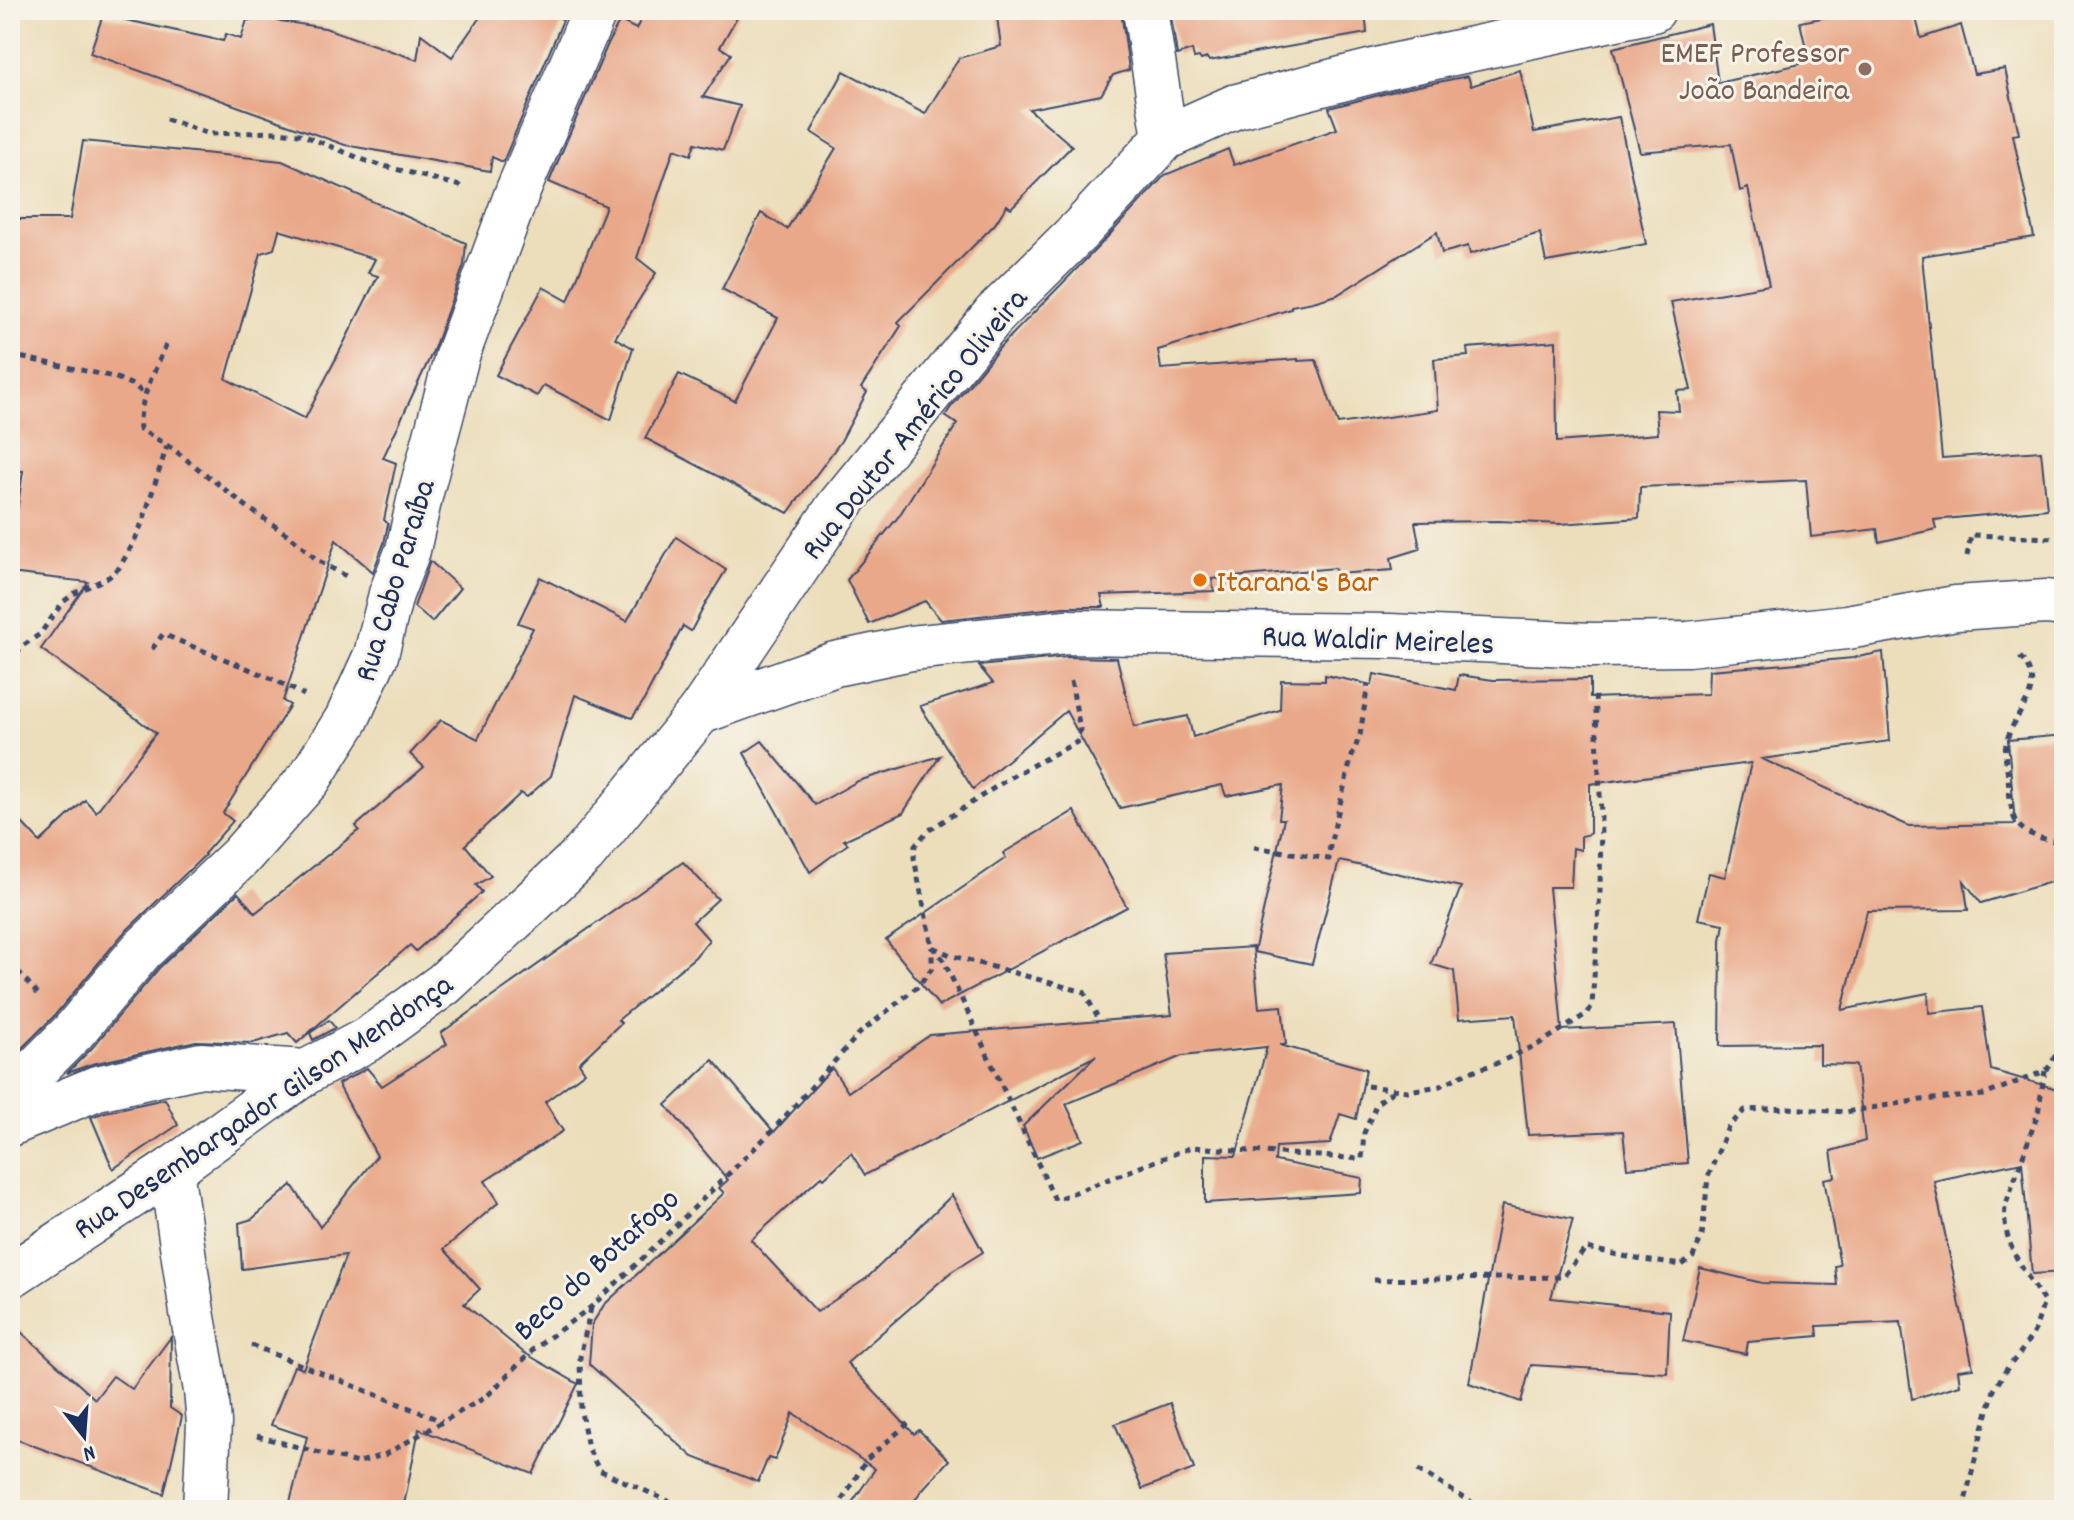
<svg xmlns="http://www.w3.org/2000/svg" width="2074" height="1520" viewBox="0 0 2074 1520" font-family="Dekko,sans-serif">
  <rect width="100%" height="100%" fill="#f7f3e8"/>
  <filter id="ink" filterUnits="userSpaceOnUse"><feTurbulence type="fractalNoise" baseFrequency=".0125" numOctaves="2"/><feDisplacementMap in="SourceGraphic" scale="16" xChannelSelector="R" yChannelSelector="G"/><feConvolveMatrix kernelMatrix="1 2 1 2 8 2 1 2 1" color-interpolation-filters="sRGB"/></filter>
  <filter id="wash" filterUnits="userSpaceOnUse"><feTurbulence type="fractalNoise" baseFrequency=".006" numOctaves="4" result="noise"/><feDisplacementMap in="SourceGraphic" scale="32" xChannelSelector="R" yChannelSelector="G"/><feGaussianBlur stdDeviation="1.8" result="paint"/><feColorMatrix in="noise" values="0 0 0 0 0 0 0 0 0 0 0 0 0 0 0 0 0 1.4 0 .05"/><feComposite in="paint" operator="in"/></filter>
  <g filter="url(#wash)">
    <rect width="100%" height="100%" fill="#ecdebb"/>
    <g id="blocks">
      <g fill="#e9a889" fill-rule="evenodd">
        <polygon points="485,10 549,10 563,20 503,162 492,157 490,171 345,145 90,53 103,15 223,41 226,34 241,39 247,20 254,21 255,17 274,20 325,28 417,60 421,34 452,57"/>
        <polygon points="646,10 741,10 720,47 731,54 703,97 740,106 723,150 695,143 691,155 674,149 637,258 656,273 615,338 633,348 611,420 544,385 537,396 496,375 543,287 568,301 606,206 549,182 610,39 620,21 636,29"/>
        <polygon points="996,10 1121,10 1129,70 1113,75 1101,95 1029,109 1072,146 1011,208 1007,205 995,224 898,322 901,326 861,388 867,392 841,441 788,513 645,438 679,374 735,401 778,318 722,289 761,213 787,229 836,148 811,132 844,71 925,114 959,58 1001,46"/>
        <polygon points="1170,10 1365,10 1367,33 1209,61 1207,58 1201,60 1199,57 1194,58 1192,50 1177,55"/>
        <polygon points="1864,10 1914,10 1921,38 1961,25 1974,74 2005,69 2019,134 2013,135 2034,237 1922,256 1942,458 2041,451 2047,509 1934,520 1936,529 1879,542 1877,529 1811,537 1806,480 1640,487 1639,518 1561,524 1499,521 1415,522 1420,549 1391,558 1393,570 1336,574 1335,568 1212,579 1214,591 1101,595 1104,607 1064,607 941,620 925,601 869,624 847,580 899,516 957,424 945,416 951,407 1001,346 1100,245 1165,175 1228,149 1234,165 1337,129 1329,108 1399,90 1468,76 1471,86 1520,70 1534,132 1619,117 1646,244 1546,262 1540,233 1470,254 1468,246 1442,253 1437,232 1337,295 1313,302 1291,306 1291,309 1158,350 1161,369 1298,359 1298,361 1316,360 1338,424 1438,410 1434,359 1468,356 1467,348 1556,341 1557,442 1658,434 1656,410 1679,411 1677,391 1691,390 1671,302 1769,285 1748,188 1740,191 1731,144 1640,152 1613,48 1710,24 1718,83 1809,62 1800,22"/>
        <path d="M83 141 282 161 466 243 464 265 433 351 383 458 396 463 384 520 388 524 384 543 373 572 336 540 283 701 290 705 223 813 233 821 204 854 205 855 122 935 55 1015 10 1060V810L40 842 85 800 96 812 156 733 41 649 88 582 10 573V560L23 471 10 470 11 374 20 323H10V219H70ZM279 230 375 259 368 273 378 276 305 419 226 379 261 253 274 249Z"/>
        <polygon points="676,537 726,570 707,601 691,631 683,626 643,702 632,718 575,695 551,776 527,797 521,793 465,845 491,876 476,885 482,892 416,951 410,945 297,1043 288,1033 253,1043 196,1041 92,1064 67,1073 92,1048 159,968 238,893 255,913 359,830 356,826 424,767 410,754 441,720 478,739 533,628 518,623 540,577 627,621"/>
        <polygon points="430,561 460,588 432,622 414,607"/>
        <polygon points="1883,652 1890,741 1762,759 1909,826 2015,824 2008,740 2064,735 2064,878 1981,903 1964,881 1968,910 1867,911 1842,1010 1928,993 1929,1013 1982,1007 1991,1070 2064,1091 2064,1272 2032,1274 2022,1162 1934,1181 1973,1368 1958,1370 1960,1385 1912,1399 1901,1322 1817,1326 1818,1336 1748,1342 1746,1354 1683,1341 1700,1268 1762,1283 1837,1285 1835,1266 1840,1265 1824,1179 1835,1177 1831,1151 1865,1141 1856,1065 1820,1064 1820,1045 1720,1046 1721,940 1724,924 1698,919 1709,873 1725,877 1751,763 1590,784 1590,834 1581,836 1581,850 1573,848 1571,887 1549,887 1562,1030 1676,1024 1688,1163 1627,1168 1623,1131 1528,1135 1515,1015 1459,1019 1454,971 1431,964 1461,887 1339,861 1312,964 1254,952 1284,819 1279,819 1283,785 1226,796 1222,785 1120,808 1066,711 973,789 920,706 993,683 979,666 1067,657 1117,658 1134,727 1188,716 1193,737 1280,710 1281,680 1325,681 1325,675 1372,685 1374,674 1456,690 1459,675 1493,680 1590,679 1590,698 1708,694 1709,670 1787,664 1853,658"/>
        <polygon points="762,741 815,805 858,781 940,756 903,813 844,840 848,844 810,872 744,753"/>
        <polygon points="1074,811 1127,907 939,1006 886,940 1006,858 1003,853"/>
        <polygon points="683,862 718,899 693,922 709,940 695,957 618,1020 621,1023 579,1063 585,1072 545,1102 563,1131 485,1181 499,1202 444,1249 480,1289 464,1304 523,1352 578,1384 533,1474 419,1429 403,1510 288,1510 307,1437 271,1425 294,1366 303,1369 346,1255 242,1269 239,1223 252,1219 292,1185 320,1227 377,1156 338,1084 367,1068 382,1086 447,1044 441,1033"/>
        <polygon points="1253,947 1259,1008 1282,1006 1286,1044 1280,1045 1366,1069 1356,1119 1340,1114 1330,1144 1276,1147 1275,1161 1362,1178 1361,1193 1205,1203 1205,1155 1236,1156 1267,1047 1182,1056 1066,1104 1083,1140 1037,1158 1023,1126 1096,1056 865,1175 851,1153 824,1178 822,1176 751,1240 817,1312 867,1278 952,1195 983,1252 951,1272 847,1363 914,1434 919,1430 949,1460 921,1491 908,1510 847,1510 875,1469 793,1413 775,1460 768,1458 758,1482 693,1457 589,1364 592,1324 604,1305 724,1193 719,1188 728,1180 666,1105 713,1060 774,1132 832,1068 848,1092 930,1035 1172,1015 1163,953"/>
        <polygon points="329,1020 335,1028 313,1040 310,1033"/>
        <polygon points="165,1099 178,1125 113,1169 91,1117 105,1112"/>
        <polygon points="1502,1205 1573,1219 1551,1298 1670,1311 1667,1373 1531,1365 1521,1402 1469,1383"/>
        <polygon points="10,1322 95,1399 113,1376 132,1389 171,1337 170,1408 182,1416 164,1494 10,1437"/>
        <polygon points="1170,1403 1194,1469 1142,1489 1115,1424"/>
      </g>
    </g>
  </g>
  <g filter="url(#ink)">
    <use href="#blocks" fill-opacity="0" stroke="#3a496c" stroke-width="2"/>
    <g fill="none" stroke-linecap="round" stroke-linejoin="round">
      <g stroke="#3a496c" stroke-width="47">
        <g id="street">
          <polyline points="1145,10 1165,138"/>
          <polyline points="700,712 835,664 911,648 1066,632 1389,636 1592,645 1688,644 1847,627 1956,608 2046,602 2064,604"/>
          <polyline points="10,1095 73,1032 141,951 240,857 309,779 347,719 376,655 391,594 408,550 421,492 457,356 517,193 595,10"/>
          <polyline points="10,1124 97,1088 201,1065 306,1072"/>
          <polyline points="171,1170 192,1312 206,1390 209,1423 205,1510"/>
          <polyline points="10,1276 171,1170 306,1072 370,1038 444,984 584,854 700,712 838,507 994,315 1082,228 1165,138 1234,107 1310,87 1393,66 1653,10"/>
        </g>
      </g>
      <g stroke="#3a496c" stroke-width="5" stroke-dasharray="6 6" stroke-linecap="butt">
        <polyline points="166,119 209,134 275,132 300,134 369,162 464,187"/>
        <path d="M166 345C155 371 138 401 140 429L173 449 250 509 294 539 317 560 346 576"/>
        <polyline points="10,355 114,377 135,386 145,395"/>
        <polyline points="1967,556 1971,535 2056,538"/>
        <path d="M152 649 163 634C210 655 259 670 304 695"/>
        <path d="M2020 657C2049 689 2016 708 2007 740 2003 751 2007 766 2008 777 2009 788 2010 810 2015 820 2023 836 2048 840 2064 843"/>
        <polyline points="10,664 21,647 40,634 63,602 75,593 109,577 119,568 133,544 143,521 167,446"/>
        <polyline points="1071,681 1080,729 1077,742 1014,775 928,831 915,845 914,858 932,947 953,956 1084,992 1097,1016"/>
        <polyline points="1254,847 1329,859 1330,845 1351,759 1360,735 1368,684"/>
        <polyline points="932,947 943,959 1055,1200 1192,1147 1362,1159 1364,1133 1377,1103 1396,1089"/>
        <polyline points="10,962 38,994"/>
        <polyline points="1367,1086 1408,1091 1440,1086 1466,1073 1495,1064 1539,1044 1588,1013 1592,1005 1600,892 1601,814 1595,694"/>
        <path d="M1374 1280 1563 1277 1586 1248 1642 1260 1682 1265 1693 1257 1702 1236 1708 1177 1728 1127 1745 1110 1788 1108 1845 1112 1921 1100 1984 1095 2045 1071C2055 1063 2054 1051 2064 1044"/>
        <polyline points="591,1308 580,1357 581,1412 588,1448 599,1470 688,1510"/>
        <polyline points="251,1345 442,1421"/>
        <polyline points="257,1436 357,1463 386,1454 486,1397 535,1348 591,1307 644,1257 771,1132 859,1034 917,987 932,968 932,947"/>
        <polyline points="1418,1470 1484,1510"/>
        <polyline points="836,1510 867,1459 911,1421"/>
        <path d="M1963 1510 1979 1442 1994 1390 2006 1370 2023 1349 2035 1330 2044 1302C2026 1272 2001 1244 2005 1207L2038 1113 2045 1071"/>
      </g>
      <use href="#street" stroke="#fff" stroke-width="44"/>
    </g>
  </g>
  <circle fill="#8d6e63" stroke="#f7f3e8" stroke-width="3" cx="1865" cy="69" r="8"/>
  <circle fill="#e8710a" stroke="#f7f3e8" stroke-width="3" cx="1200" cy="580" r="8"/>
  <g text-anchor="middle" stroke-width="6" stroke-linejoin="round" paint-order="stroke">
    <g font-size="32" fill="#785e54" stroke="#f7f3e8" text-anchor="end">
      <text x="1849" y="62">EMEF Professor<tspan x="1849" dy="37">João Bandeira</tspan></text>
    </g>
    <g font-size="32" fill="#1b2f5e" stroke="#f7f3e8">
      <text transform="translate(913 423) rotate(-51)" y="11">Rua Doutor Américo Oliveira</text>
      <text transform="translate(393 580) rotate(-73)" y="11">Rua Cabo Paraíba</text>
      <text transform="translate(1378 638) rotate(2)" y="11">Rua Waldir Meireles</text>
      <text transform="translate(262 1105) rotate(-34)" y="11">Rua Desembargador Gilson Mendonça</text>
      <text transform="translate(595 1263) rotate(-42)" y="11">Beco do Botafogo</text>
    </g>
    <g font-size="32" fill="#c56008" stroke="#f7f3e8" text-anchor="start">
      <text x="1216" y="591">Itarana's Bar</text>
    </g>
  </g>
  <rect width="2074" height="1520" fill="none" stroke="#f7f3e8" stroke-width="40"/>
  <g transform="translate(84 1436) rotate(163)" stroke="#f7f3e8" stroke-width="6" paint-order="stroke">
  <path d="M0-6L14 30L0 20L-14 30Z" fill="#1b2f5e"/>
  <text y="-12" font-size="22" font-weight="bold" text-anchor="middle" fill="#1b2f5e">N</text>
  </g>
</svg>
